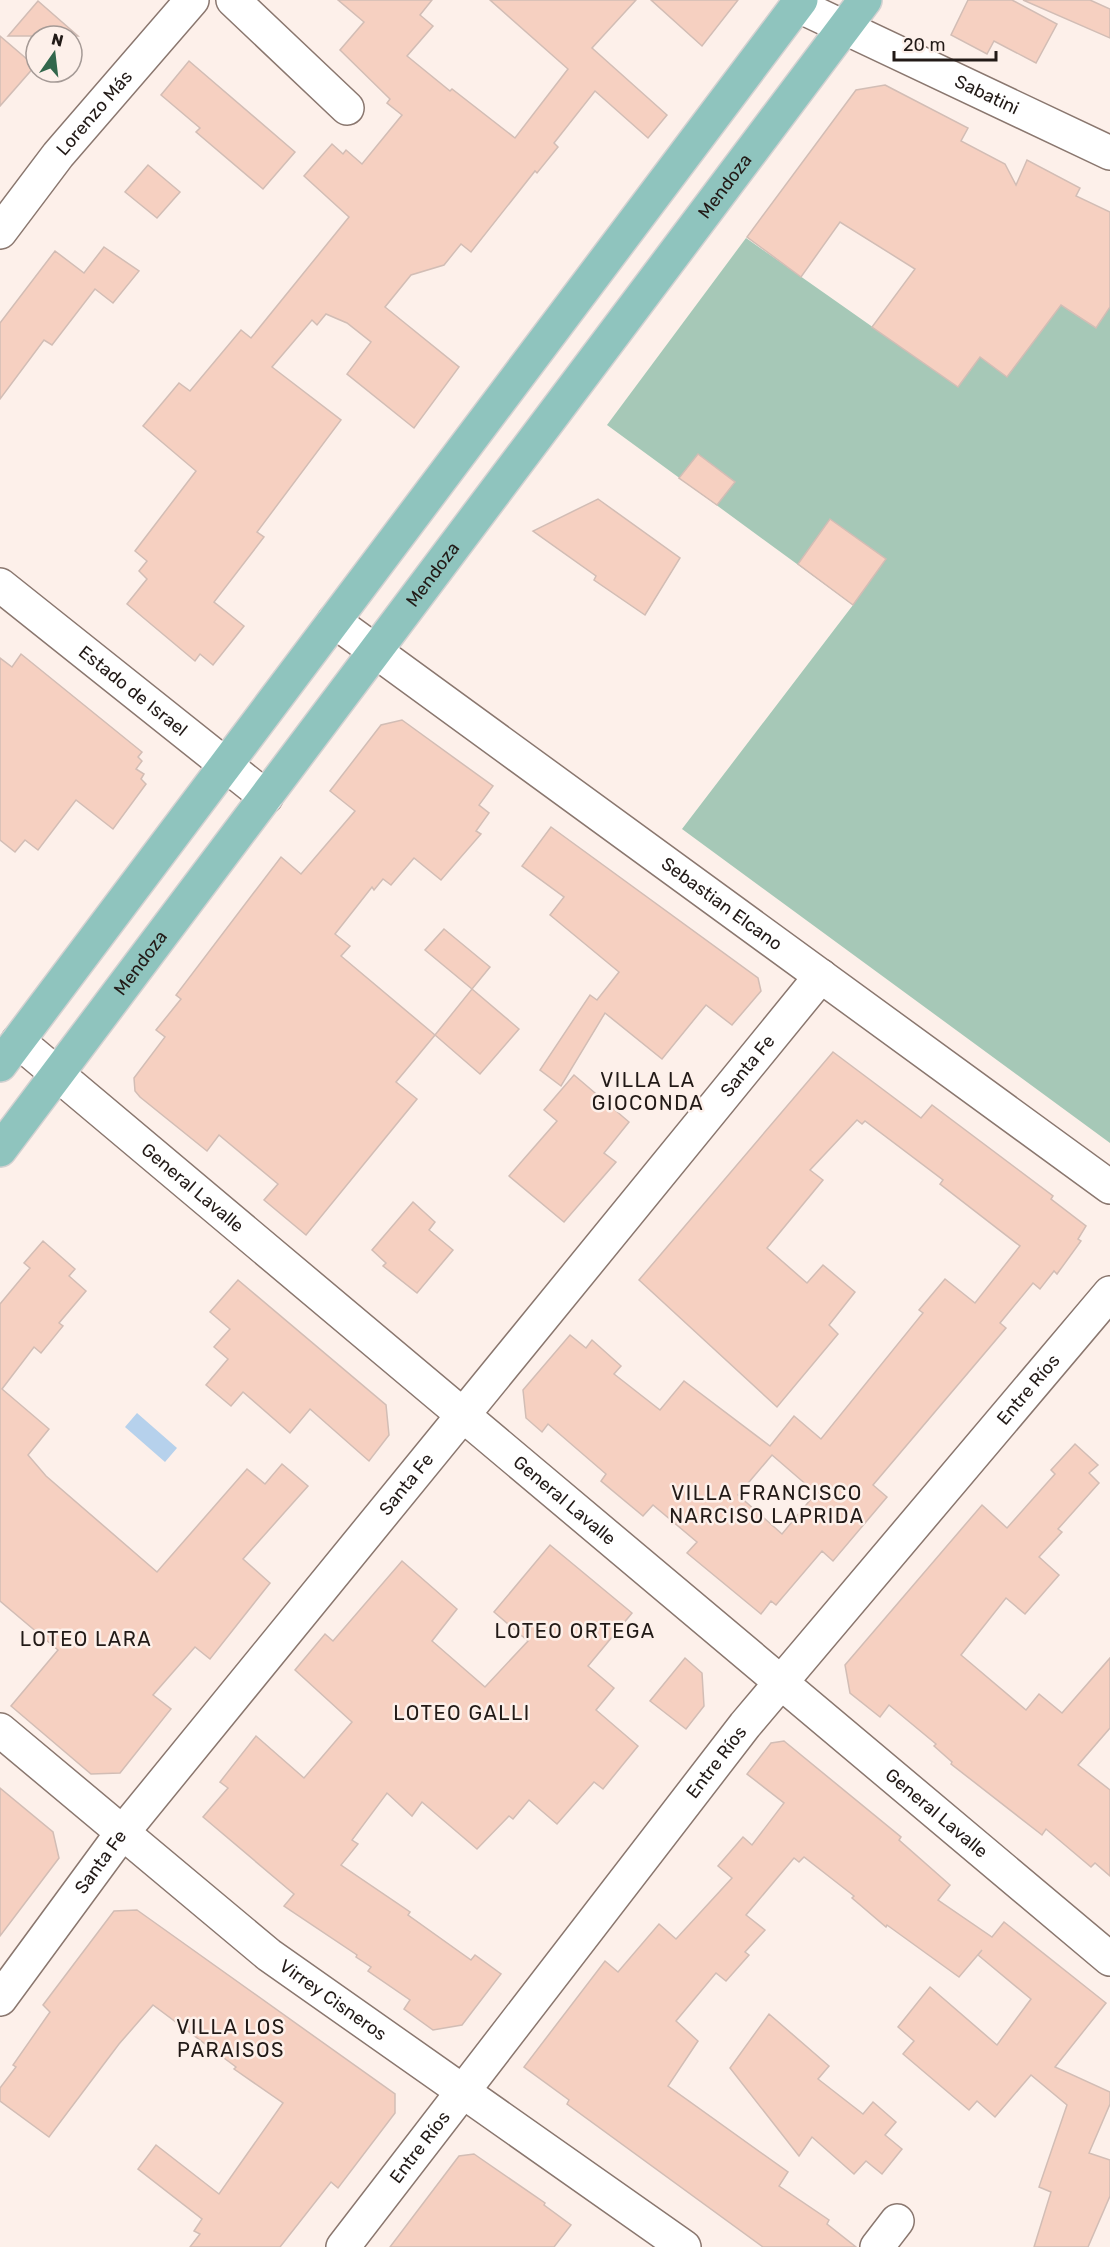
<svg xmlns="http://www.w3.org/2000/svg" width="1110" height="2247" viewBox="0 0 1110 2247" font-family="Rubik,sans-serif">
  <rect width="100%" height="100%" fill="#fdf0ea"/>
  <polygon fill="#a6c8b7" points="746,238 958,387 1049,262 1110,298 1110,1143 682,829 853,605 607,425"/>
  <polygon fill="#b6d1ec" points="137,1413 177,1448 165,1462 125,1427"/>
  <g fill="#f6d0c1" stroke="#d2bdb5" stroke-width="1.5" fill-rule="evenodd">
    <polygon points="338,0 432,0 420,15 433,26 407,56 450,91 452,89 515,138 568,69 490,0 636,0 592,48 667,115 648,138 595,91 554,143 558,147 537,173 535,171 471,252 461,244 444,265 411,275 385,307 459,367 414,428 347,374 371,342 347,323 326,314 317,325 312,320 272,367 341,420 257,532 264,537 214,602 244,626 213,665 200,654 195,661 127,604 147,579 139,571 147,561 135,551 196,471 143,426 179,383 190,391 241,330 251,338 349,217 304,176 332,144 343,154 346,150 362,164 402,115 387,103 390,99 340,50 364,22"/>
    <polygon points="651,0 738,0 702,46"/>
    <polygon points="968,0 1012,0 1057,24 1036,63 994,41 987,54 951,35"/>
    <polygon points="1023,0 1090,0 1110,9 1110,38"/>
    <polygon points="38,1 78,36 8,36"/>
    <polygon points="0,36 35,66 0,106"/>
    <polygon points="189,61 295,152 263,189 196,132 200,128 161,95"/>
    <polygon points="885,85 968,128 961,141 1005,164 1016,185 1027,160 1080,188 1076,196 1110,212 1110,307 1096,328 1061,305 1007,377 980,357 958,387 872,327 915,269 840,222 801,277 747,237 856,90"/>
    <polygon points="148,165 180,192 157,218 125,192"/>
    <polygon points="104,247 139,271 113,303 95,289 52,345 44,340 0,399 0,323 55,251 84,273"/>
    <polygon points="698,454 735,482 717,505 679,478"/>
    <polygon points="598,499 680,558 645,615 594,580 596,576 533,531"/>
    <polygon points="830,519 886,559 853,605 798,564"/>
    <polygon points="21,654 142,752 138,757 142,761 136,769 144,774 141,779 146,784 113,829 76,800 38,850 25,840 15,852 0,840 0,658 12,667"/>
    <polygon points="402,720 493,786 479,805 489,813 476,831 481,834 441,880 414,858 391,885 383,879 374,890 372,887 335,934 350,946 341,956 435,1035 396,1082 417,1099 306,1235 264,1200 278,1184 219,1135 207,1151 140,1097 135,1091 134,1078 165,1037 156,1030 181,999 176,995 281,857 301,874 355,811 330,791 381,725"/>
    <polygon points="551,827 758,978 761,991 732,1025 706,1005 662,1059 605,1013 561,1086 540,1070 590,995 597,1000 619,972 550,915 564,897 522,866"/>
    <polygon points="444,929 490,967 472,989 425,950"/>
    <polygon points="472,989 519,1029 480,1074 435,1035"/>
    <path d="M833 1052 921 1118 932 1105 1053 1196 1051 1199 1086 1226 1078 1239 1081 1241 1057 1274 1054 1271 1040 1289 1033 1283 1000 1323 1006 1328 873 1485 887 1497 833 1561 822 1551 776 1605 771 1601 761 1614 687 1553 697 1542 653 1505 643 1516 601 1481 606 1474 548 1424 542 1432 526 1418 523 1390 570 1335 586 1348 592 1340 621 1366 614 1374 660 1410 684 1381 770 1446 794 1416 821 1439 923 1313 919 1310 945 1279 975 1303 1020 1246 940 1184 943 1180 865 1121 862 1124 857 1120 810 1170 823 1180 767 1248 807 1283 823 1265 855 1292 829 1325 838 1334 777 1407 639 1280ZM772 1455 816 1493 782 1534 738 1495Z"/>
    <polygon points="574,1075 629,1122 604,1153 616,1162 564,1222 509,1176 557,1121 544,1110"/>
    <polygon points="413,1202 435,1222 429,1230 453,1250 417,1293 383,1266 386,1263 372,1250"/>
    <polygon points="43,1241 75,1269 69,1276 86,1291 59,1323 63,1326 41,1353 34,1347 2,1389 49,1429 28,1455 46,1476 157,1572 247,1469 265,1484 282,1464 308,1486 243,1559 270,1583 210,1659 195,1647 153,1695 171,1709 120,1773 91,1774 11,1706 58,1650 0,1601 0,1304 30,1268 24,1263"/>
    <polygon points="238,1280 386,1405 389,1435 369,1461 310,1409 290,1433 243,1392 231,1406 206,1385 228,1359 214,1347 230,1329 210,1312"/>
    <polygon points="1075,1444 1098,1465 1089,1473 1099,1483 1058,1529 1062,1532 1039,1557 1059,1575 1025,1614 1006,1598 961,1655 1026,1710 1039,1694 1062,1713 1110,1658 1110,1728 1078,1765 1110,1790 1110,1876 1095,1863 1091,1867 1046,1829 1042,1835 951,1764 952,1762 934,1746 936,1744 889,1705 880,1717 850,1693 845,1665 982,1505 1007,1528 1055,1474 1051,1470"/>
    <polygon points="550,1545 632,1613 588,1666 614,1688 596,1710 638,1746 603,1789 594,1782 557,1824 529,1800 513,1819 509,1816 477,1849 422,1802 412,1816 387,1793 352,1840 358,1844 341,1865 410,1912 408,1915 471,1960 475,1955 501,1974 462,2025 433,2030 404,2009 410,2000 368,1971 371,1967 356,1957 357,1955 284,1906 294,1894 203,1817 228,1788 220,1782 256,1736 304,1778 352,1722 295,1670 325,1634 333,1641 402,1561 457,1609 432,1641 485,1687 528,1641 494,1612"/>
    <polygon points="685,1658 702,1673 704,1706 686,1729 650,1701"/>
    <polygon points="784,1741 901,1837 899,1840 950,1885 938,1900 992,1937 1004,1922 1106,2003 1055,2067 1110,2092 1110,2104 1089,2153 1110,2160 1110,2196 1088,2247 1034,2247 1051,2192 1039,2187 1067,2105 1031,2075 995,2117 977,2101 969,2110 903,2054 914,2041 898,2027 930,1987 997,2045 1031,1999 978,1955 982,1950 959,1977 887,1925 886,1927 852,1898 854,1896 804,1857 799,1862 794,1858 746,1915 765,1930 745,1952 749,1955 726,1981 716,1973 676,2021 698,2041 668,2086 788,2172 779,2186 829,2220 827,2224 856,2247 763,2247 567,2104 569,2100 524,2067 605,1961 618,1972 659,1924 676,1939 732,1878 718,1866 743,1837 752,1845 784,1803 747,1774 771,1743"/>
    <polygon points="0,1788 53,1832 59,1858 0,1936"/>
    <polygon points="137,1910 395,2094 395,2113 338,2188 331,2182 280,2247 190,2247 200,2234 194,2231 202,2219 138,2169 156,2145 219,2194 283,2103 234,2069 236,2067 153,2005 119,2044 49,2137 0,2101 0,2088 16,2067 13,2065 50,2012 43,2005 114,1911"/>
    <polygon points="769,2014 829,2066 818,2079 863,2114 873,2102 896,2122 885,2135 902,2149 882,2174 866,2161 854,2174 812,2137 799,2156 730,2068"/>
    <polygon points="474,2154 545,2203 544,2205 571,2225 554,2247 390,2247 459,2156"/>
  </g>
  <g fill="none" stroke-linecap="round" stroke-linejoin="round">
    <g stroke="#8a776f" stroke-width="36">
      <g id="minor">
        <polyline points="233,0 347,108"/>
        <path id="s1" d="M797 5 1110 153"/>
        <path id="s2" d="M0 232 58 155 192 0"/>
        <path id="s3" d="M18 1041 1110 1959"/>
        <path id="s4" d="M0 1730 269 1955 684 2247"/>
        <path id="s5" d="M0 1999 122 1833 821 976"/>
        <path id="s6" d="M343 2247 745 1725 1110 1293"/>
        <polyline points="877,2247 897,2221"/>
      </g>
    </g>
    <g stroke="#8a776f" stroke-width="36">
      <g id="tertiary">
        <path id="s7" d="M0 585 266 797"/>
        <path id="s8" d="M334 621 1110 1187"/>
      </g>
    </g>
    <g stroke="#d3d1d1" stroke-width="36">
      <g id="primary">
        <polyline points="0,1065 801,0"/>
        <path id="s9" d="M0 1150 865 0"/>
      </g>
    </g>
    <use href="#minor" stroke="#fff" stroke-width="33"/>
    <use href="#tertiary" stroke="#fff" stroke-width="33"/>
    <use href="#primary" stroke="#8fc4be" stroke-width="33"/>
  </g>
  <g text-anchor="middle" stroke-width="5" stroke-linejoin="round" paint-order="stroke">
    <g font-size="18" fill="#221a17" stroke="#fdf0ea">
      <text dy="6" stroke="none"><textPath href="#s1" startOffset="210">Sabatini</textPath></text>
      <text dy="6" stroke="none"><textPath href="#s2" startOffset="152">Lorenzo Más</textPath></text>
      <text dy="6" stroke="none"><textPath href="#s9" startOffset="1206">Mendoza</textPath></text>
      <text dy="6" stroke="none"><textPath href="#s9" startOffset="720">Mendoza</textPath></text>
      <text dy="6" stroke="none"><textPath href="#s7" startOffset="170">Estado de Israel</textPath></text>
      <text dy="6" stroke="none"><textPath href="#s8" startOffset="480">Sebastian Elcano</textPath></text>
      <text dy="6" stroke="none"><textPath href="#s9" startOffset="234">Mendoza</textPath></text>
      <text dy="6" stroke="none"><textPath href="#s5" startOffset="1196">Santa Fe</textPath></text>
      <text dy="6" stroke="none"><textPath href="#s3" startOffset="228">General Lavalle</textPath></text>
      <text dy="6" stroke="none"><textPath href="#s6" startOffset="1098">Entre Ríos</textPath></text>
      <text dy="6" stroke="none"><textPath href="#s5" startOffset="656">Santa Fe</textPath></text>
      <text dy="6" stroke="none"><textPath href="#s3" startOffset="714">General Lavalle</textPath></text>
      <text dy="6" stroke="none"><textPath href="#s6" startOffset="612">Entre Ríos</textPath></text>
      <text dy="6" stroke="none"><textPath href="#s3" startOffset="1200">General Lavalle</textPath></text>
      <text dy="6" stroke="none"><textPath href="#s5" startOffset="170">Santa Fe</textPath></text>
      <text dy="6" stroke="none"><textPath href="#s4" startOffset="429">Virrey Cisneros</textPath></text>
      <text dy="6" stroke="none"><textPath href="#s6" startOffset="126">Entre Ríos</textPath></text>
    </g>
    <g font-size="20" letter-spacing="1.5" fill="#221a17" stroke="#fdf0ea">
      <text x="648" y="1087">VILLA LA<tspan x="648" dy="23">GIOCONDA</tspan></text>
      <text x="767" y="1500">VILLA FRANCISCO<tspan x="767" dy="23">NARCISO LAPRIDA</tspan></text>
      <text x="575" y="1638">LOTEO ORTEGA</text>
      <text x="86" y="1646">LOTEO LARA</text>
      <text x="462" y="1720">LOTEO GALLI</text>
      <text x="231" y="2034">VILLA LOS<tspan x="231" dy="23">PARAISOS</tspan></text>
    </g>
  </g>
  <g transform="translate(54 54) rotate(14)"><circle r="28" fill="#fdf0ea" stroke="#a59a96" stroke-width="1.5"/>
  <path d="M0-4.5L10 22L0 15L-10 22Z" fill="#32674c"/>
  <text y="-9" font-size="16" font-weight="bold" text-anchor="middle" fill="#221a17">N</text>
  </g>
  <path d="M894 51v9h102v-9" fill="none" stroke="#221a17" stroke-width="3"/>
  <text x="903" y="51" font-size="18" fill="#221a17" stroke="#fdf0ea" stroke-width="4.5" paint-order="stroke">20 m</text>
</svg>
